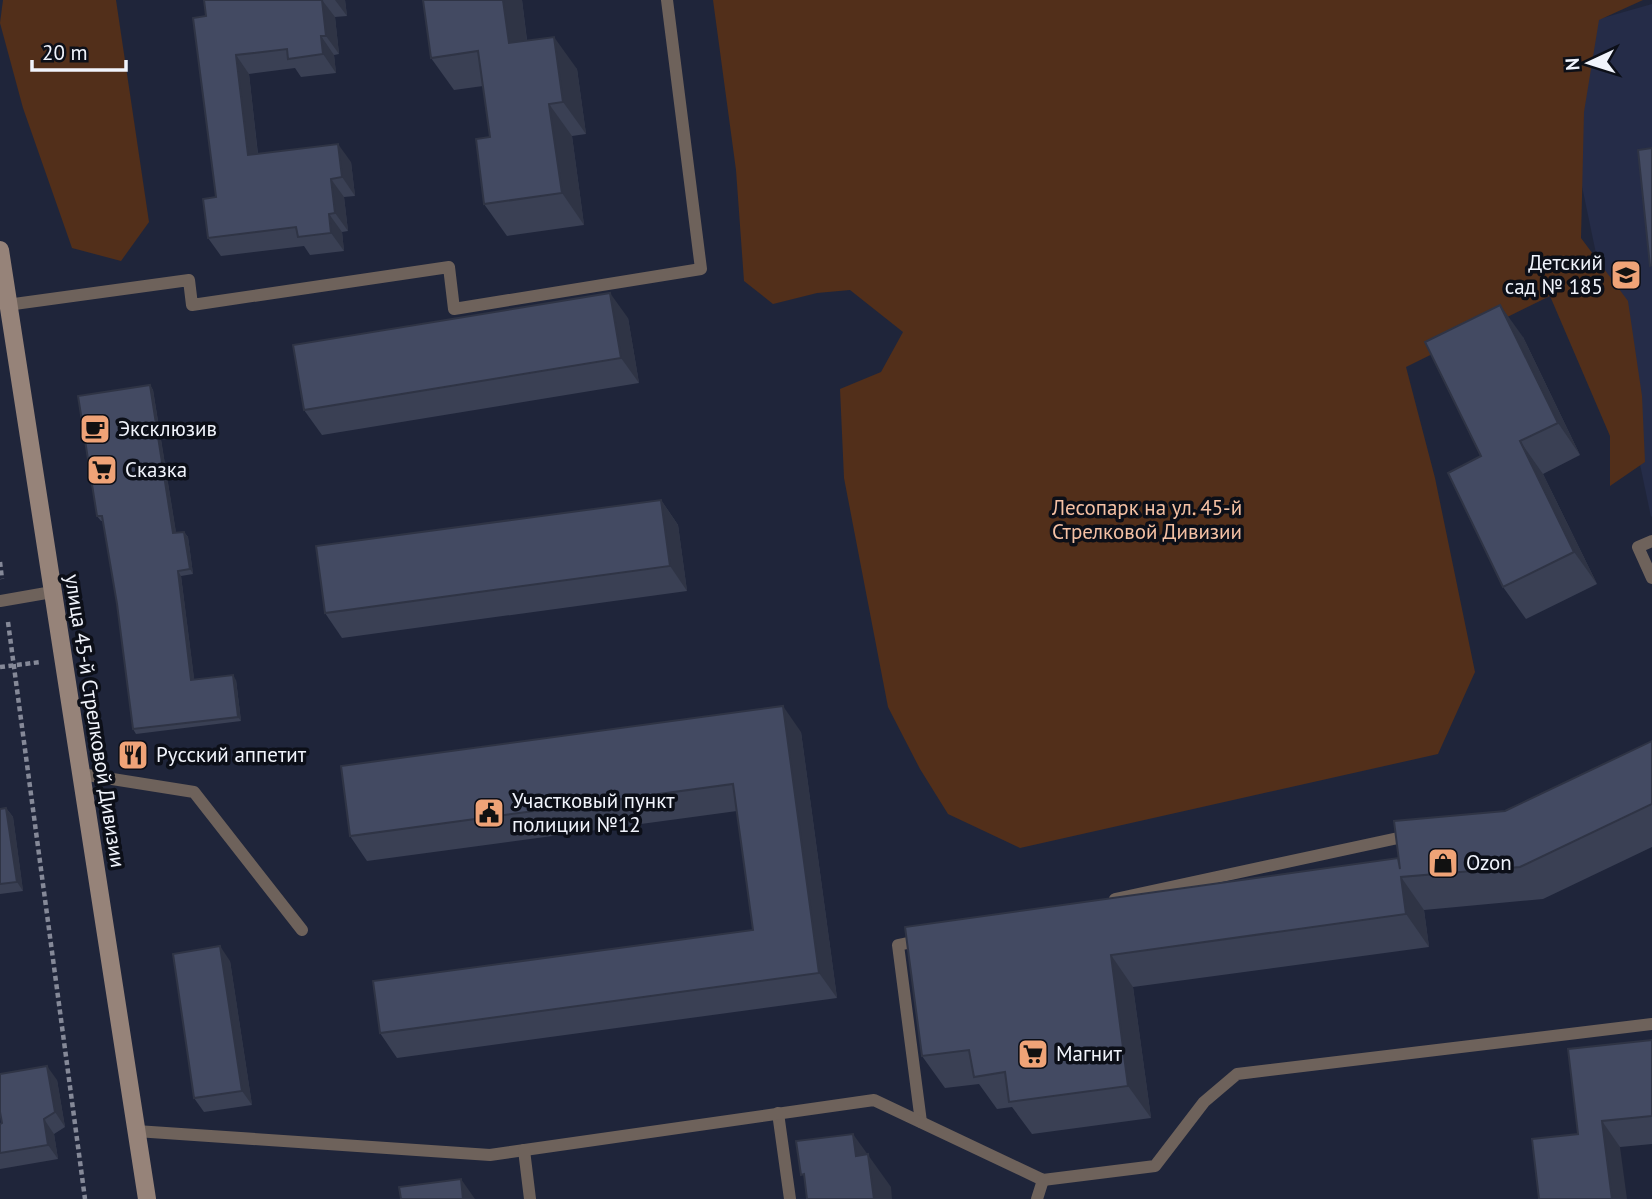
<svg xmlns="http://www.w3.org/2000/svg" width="1652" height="1199" viewBox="0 0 1652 1199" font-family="'PT Sans',sans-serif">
  <rect width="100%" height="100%" fill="#1f253a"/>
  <polygon fill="#252c48" points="1652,4 1652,516 1651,517 1550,33"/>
  <g fill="#522f1a">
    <polygon points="3,0 116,0 149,222 121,261 72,248 23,108 0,23"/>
    <polygon points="713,0 1643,0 1599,20 1584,112 1581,238 1628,301 1642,396 1645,462 1610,486 1610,436 1550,296 1406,367 1435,478 1475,672 1438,754 1020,848 948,814 920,769 888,707 844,478 840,389 881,372 903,332 850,290 817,293 773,304 744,281 736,170"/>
  </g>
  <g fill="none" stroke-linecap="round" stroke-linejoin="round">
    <g stroke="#858998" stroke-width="4.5" stroke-dasharray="5 3.5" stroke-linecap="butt">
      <polyline points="0,562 2,579"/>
      <polyline points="8,622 85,1199"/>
      <polyline points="0,667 41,662"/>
    </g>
    <g stroke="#6e625b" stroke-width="12">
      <polyline points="7,305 189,280 192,305 449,267 454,309 701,269 667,0"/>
      <polyline points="1652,541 1638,547 1652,578"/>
      <polyline points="0,601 52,592"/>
      <polyline points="81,774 194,792 302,930"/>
      <polyline points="1115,899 1412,835"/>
      <polyline points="778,1113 790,1199"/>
      <polyline points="921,1122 898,945 922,940"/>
      <polyline points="136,1131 490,1155 874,1100 1043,1180 1155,1166 1204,1102 1237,1074 1652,1024"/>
      <polyline points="524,1150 530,1199"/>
      <polyline points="1037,1199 1043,1180"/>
    </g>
    <polyline stroke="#968379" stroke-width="18" points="0,250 147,1199"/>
  </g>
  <g fill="#3a4054">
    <polygon points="204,0 345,0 347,16 335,17 339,54 334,55 336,73 301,77 295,68 249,74 258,154 351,162 355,196 344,197 348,231 342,232 344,251 310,255 304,246 221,256 208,238 216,197 206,16"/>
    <polygon points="423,0 522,0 527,40 577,69 586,134 572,136 584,225 507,236 484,204 490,137 483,86 454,90 431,58"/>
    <polygon points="628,318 639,383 322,435 304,410"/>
    <polygon points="1523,337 1580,455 1543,474 1597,584 1526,619 1503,587 1481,456"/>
    <polygon points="150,385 153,390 176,533 184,532 188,537 193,574 181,576 194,679 236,680 241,721 136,734 133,729 117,604 103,521 101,521 97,516"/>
    <polygon points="661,500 678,525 687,591 342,638 325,613"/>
    <polygon points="801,732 837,998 397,1058 380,1033 753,930 737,811 367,861 350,836"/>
    <polygon points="1652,741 1652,847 1543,899 1424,910 1429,947 1133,987 1151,1118 1032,1134 1012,1107 997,1109 979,1084 945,1088 922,1056 905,927 1398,858 1505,811"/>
    <polygon points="6,808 13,817 23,891 0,894 0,809"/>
    <polygon points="230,961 252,1105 204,1112 194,1098"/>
    <polygon points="1652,1040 1652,1144 1620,1147 1578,1134"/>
    <polygon points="57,1080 65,1127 54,1134 58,1159 0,1169 0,1124 2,1123"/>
  </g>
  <g fill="#2f3445">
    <polygon points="322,0 335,17 339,54 326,36"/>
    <polygon points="335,0 345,0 347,16"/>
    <polygon points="503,0 522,0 531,75 509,43"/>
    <polygon points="321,36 334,55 336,73 323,54"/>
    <polygon points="554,37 577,69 586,134 563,102"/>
    <polygon points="236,55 249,74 260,174 248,155"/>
    <polygon points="549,104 572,136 584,225 562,193"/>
    <polygon points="338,144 351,162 355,196 342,177"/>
    <polygon points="331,179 344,197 348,231 335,213"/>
    <polygon points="329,214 342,232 344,251 331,233"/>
    <polygon points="610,293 628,318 639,383 621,358"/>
    <polygon points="1500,305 1523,337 1580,455 1558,423"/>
    <polygon points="150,385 153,390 177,538 173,533"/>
    <polygon points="1520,441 1543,474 1597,584 1574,552"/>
    <polygon points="661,500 678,525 687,591 670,566"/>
    <polygon points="184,532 188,537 193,574 190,569"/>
    <polygon points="178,571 181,576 195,685 191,680"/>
    <polygon points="233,675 236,680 241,721 238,717"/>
    <polygon points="783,706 801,732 837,998 819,973"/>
    <polygon points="6,808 13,817 23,891 17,882"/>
    <polygon points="1401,877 1424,910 1429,947 1406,914"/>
    <polygon points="220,946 230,961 252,1105 242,1091"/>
    <polygon points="1111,955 1133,987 1151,1118 1128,1086"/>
    <polygon points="47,1066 57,1080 65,1127 55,1112"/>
    <polygon points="44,1119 54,1134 58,1159 48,1145"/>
    <polygon points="1602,1121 1620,1147 1627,1199 1612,1199"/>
    <polygon points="853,1134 891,1187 892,1199 874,1199 856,1156"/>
    <polygon points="461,1179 475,1199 463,1199"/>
  </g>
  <g fill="#434a62" stroke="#2f3445" stroke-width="2">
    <polygon points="204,0 322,0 326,36 321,36 323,54 288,59 287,49 236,55 248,155 338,144 342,177 331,179 335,213 329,214 331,233 298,237 296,227 208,238 203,199 216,197 193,18 206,16"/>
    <polygon points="423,0 503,0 509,43 554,37 563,102 549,104 562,193 484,204 476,139 490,137 478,51 431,58"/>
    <polygon points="1652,148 1652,265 1650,266 1638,150"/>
    <polygon points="610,293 621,358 304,410 293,345"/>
    <polygon points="1500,305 1558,423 1520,441 1574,552 1503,587 1448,473 1481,456 1425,342"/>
    <polygon points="150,385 173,533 184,532 190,569 178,571 191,680 233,675 238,717 133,729 117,604 102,516 97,516 78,396"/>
    <polygon points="661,500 670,566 325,613 316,546"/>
    <polygon points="783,706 819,973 380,1033 373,981 753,930 733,784 350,836 341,766"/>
    <polygon points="1652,741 1652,804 1520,867 1401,877 1406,914 1111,955 1128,1086 1009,1102 1005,1072 974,1077 969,1050 922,1056 905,927 1398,858 1400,869 1394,821 1505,811"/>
    <polygon points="6,808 17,882 0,884 0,809"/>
    <polygon points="220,946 242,1091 194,1098 173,954"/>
    <polygon points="1652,1040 1652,1116 1602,1121 1612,1199 1539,1199 1532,1139 1578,1134 1568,1049"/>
    <polygon points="47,1066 55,1112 44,1119 48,1145 0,1153 0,1124 2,1123 0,1112 0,1074"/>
    <polygon points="853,1134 856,1156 868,1154 874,1199 807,1199 804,1174 801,1175 796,1141"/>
    <polygon points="461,1179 463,1199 401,1199 399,1187"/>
  </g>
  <defs>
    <g id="school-square" transform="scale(1.575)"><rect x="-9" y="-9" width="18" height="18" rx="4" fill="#efa377" stroke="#0c0f18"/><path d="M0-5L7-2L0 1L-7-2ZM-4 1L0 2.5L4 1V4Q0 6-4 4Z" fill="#111"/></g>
    <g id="cafe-square" transform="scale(1.575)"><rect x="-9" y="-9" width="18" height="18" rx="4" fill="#efa377" stroke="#0c0f18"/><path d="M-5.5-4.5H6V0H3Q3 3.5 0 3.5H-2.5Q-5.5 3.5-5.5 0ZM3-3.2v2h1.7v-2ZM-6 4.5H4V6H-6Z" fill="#111"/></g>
    <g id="supermarket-square" transform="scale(1.575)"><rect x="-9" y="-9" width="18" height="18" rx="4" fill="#efa377" stroke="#0c0f18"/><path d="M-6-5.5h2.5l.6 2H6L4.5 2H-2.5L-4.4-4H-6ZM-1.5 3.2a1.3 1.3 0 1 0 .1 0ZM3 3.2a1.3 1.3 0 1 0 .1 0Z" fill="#111"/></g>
    <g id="restaurant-square" transform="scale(1.575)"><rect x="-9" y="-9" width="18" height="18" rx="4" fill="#efa377" stroke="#0c0f18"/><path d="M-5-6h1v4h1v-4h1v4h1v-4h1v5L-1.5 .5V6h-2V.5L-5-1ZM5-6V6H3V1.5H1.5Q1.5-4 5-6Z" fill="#111"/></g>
    <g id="civic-square" transform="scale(1.575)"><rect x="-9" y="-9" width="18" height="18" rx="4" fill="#efa377" stroke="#0c0f18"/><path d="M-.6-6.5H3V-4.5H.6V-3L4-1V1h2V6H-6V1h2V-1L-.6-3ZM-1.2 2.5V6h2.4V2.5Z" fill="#111"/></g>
    <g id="shop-square" transform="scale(1.575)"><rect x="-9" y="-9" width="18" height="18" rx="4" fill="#efa377" stroke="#0c0f18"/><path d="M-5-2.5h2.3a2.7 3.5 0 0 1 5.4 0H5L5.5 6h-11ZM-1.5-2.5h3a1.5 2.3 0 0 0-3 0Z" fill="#111"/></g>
  </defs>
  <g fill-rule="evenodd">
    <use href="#school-square" x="1626" y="275"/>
    <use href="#cafe-square" x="95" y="429"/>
    <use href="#supermarket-square" x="102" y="470"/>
    <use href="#restaurant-square" x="133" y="755"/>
    <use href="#civic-square" x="489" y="813"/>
    <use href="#shop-square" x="1443" y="863"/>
    <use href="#supermarket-square" x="1033" y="1054"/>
  </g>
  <g text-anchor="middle" stroke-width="7" stroke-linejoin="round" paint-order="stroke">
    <g font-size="21" fill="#f1f4fc" stroke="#0c0f18" text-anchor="start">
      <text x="1603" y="270" text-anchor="end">Детский<tspan x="1603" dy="24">сад № 185</tspan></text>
      <text x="118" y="436">Эксклюзив</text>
      <text x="125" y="477">Сказка</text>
      <text x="156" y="762">Русский аппетит</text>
      <text x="512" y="808">Участковый пункт<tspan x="512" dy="24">полиции №12</tspan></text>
      <text x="1466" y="870">Ozon</text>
      <text x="1056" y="1061">Магнит</text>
    </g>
    <g font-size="21" fill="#f5c1a4" stroke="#0c0f18">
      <text x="1147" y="515">Лесопарк на ул. 45-й<tspan x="1147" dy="24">Стрелковой Дивизии</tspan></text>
    </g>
    <g font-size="21" fill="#f1f4fc" stroke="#0c0f18">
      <text transform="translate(95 721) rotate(81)" y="7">улица 45-й Стрелковой Дивизии</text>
    </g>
  </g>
  <g transform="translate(1589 63) rotate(266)" stroke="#0c0f18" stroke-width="5" paint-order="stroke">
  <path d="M0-5L12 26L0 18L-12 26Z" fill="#f1f4fc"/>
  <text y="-10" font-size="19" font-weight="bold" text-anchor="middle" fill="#f1f4fc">N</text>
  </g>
  <path d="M32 60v10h94v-10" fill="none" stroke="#f1f4fc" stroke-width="3.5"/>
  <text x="42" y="60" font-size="21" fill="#f1f4fc" stroke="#0c0f18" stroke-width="5" paint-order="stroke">20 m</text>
</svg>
